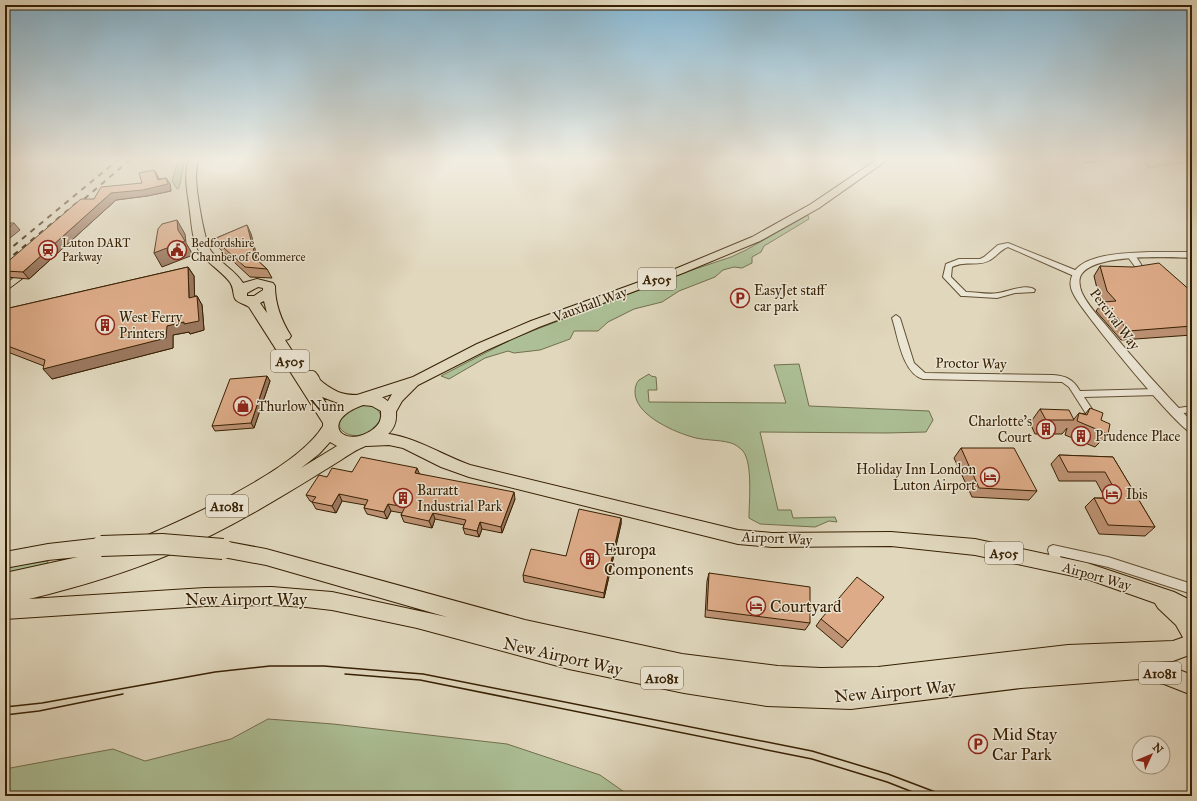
<svg xmlns="http://www.w3.org/2000/svg" width="1197" height="801" viewBox="0 0 1197 801" font-family="'IM FELL Great Primer',serif">
  <rect width="100%" height="100%" fill="#e0d7bd"/>
  <filter id="stains"><feTurbulence type="fractalNoise" baseFrequency=".005" numOctaves="4"/><feColorMatrix values="0 0 0 0 .2 0 0 0 0 .09 0 0 0 0 .02 0 0 0 .5 -.17"/></filter>
  <radialGradient id="worn" r=".72"><stop offset=".6" stop-color="#630" stop-opacity="0"/><stop offset="1" stop-color="#630" stop-opacity=".3"/></radialGradient>
  <g fill="#acbf96" stroke="#72704c">
    <polygon points="1143,158 1192,158 1192,161 1148,168"/>
    <polygon points="182,163 184,164 179,188 177,189 172,181 177,164"/>
    <polygon points="808,215 809,219 764,246 761,252 752,257 752,263 742,268 734,267 723,270 715,277 679,291 662,302 634,309 608,322 598,331 574,331 570,339 540,350 514,353 508,351 485,358 449,379 441,376 512,339 532,331 689,271 731,257 746,250"/>
    <path d="M799 364 809 406 929 411 933 420 926 432 886 433 760 432 778 510H791L793 518 835 517 837 522 829 521 815 527 760 524 749 518C749 501 753 464 743 451 740 448 735 444 731 443 717 439 702 441 689 436 670 430 635 414 635 392 635 388 636 383 639 380 642 378 646 376 649 374L651 376 656 377 657 390H648L649 402 786 403 774 365Z"/>
    <path d="M361 405C370 405 379 406 381 417 378 434 351 443 340 428 337 415 351 410 361 405Z"/>
    <polygon points="48,561 47,566 5,575 5,567"/>
    <polygon points="268,719 333,724 507,744 600,775 630,796 5,796 5,769 113,749 145,761 231,739"/>
  </g>
  <g fill="none" stroke-linecap="round" stroke-linejoin="round">
    <g stroke="#614e31" stroke-width="2">
      <g id="minor">
        <path d="M1008 243 1080 272 1081 274 1077 276H1074L1008 247C1000 250 996 257 990 260 979 267 966 260 952 267L951 277 966 292C976 292 988 295 998 293 1007 292 1027 283 1035 290L1034 292 1015 293 997 298 964 296H961L943 277 946 264 959 259H980L984 257 998 245Z"/>
        <path d="M1129 255H1135L1144 269C1141 272 1135 275 1130 274V270L1136 268 1128 257Z"/>
        <path d="M896 315 900 318 914 363 925 373 1053 375C1066 376 1073 379 1080 391L1157 389 1161 392 1157 395 1084 397 1098 418 1096 420H1090L1069 387 1062 382 923 379C902 373 898 336 892 318Z"/>
        <polygon points="1192,406 1192,412 1175,414 1172,413 1170,411 1172,409"/>
        <polygon points="1053,545 1108,557 1192,584 1192,594 1108,567 1060,556 1063,564 1061,568 1057,569 1053,568 1048,550 1049,547"/>
      </g>
    </g>
    <g stroke="#614e31" stroke-width="2">
      <path id="tertiary" d="M1149 252H1192V258C1169 257 1094 253 1081 275 1078 280 1080 288 1082 293 1088 306 1100 318 1109 329 1135 361 1163 392 1192 422V433C1178 429 1083 313 1074 295 1070 288 1069 281 1073 274 1083 253 1129 253 1149 252Z"/>
    </g>
    <g stroke="#372002" stroke-width="2">
      <g id="primary">
        <polygon points="879,158 890,158 819,208 760,241 683,273 539,327 487,350 418,385 402,401 393,417 388,418 383,417 381,413 392,394 362,404 357,403 355,399 357,395 413,377 477,344 531,321 675,269 752,237 811,204"/>
        <path d="M378 433C412 434 439 454 470 465L738 530 772 533 891 532 975 539 1087 563 1174 592 1192 601V644L1185 641 1176 625 1158 608 1155 603 1087 579 975 555 891 546 772 547 738 544 469 477 441 467 403 448 389 445 367 446 362 444 360 440 362 436Z"/>
      </g>
    </g>
    <g stroke="#372002" stroke-width="2">
      <path id="trunk" d="M189 158H199C197 164 196 170 196 176 196 190 204 241 211 251 220 263 235 270 243 283L257 279 273 283 275 286C275 304 281 320 291 336L289 339 285 340 306 372C309 371 312 370 315 372 317 374 319 377 320 380 325 385 332 389 338 392 361 401 381 384 396 412 398 436 378 440 361 448 354 451 347 456 341 460 286 494 232 528 173 553 126 573 78 587 29 599L205 588 272 587 332 592 447 617 266 565 223 557 217 555 214 549 217 543 223 541 266 549 525 620 682 654 778 666 821 668 878 667 1068 645 1173 641 1190 635 1192 636V654L1173 661 1155 662 1164 664 1192 675V695L1164 684 1139 679 1021 688 851 709 767 706 684 693 569 669 417 628 332 610 306 607 272 605 205 606 5 619V573L78 557 48 560 5 568V552L48 544 101 538 107 540 110 547 130 541 136 543 139 550 148 547 145 541 148 535C194 515 298 468 323 426V423L249 307C245 304 239 303 236 300 232 296 235 288 229 281 220 270 207 263 199 251 192 239 192 226 190 212 188 193 183 177 189 158ZM258 287 263 288V290L254 296H247V293ZM264 301 267 313 260 303ZM322 397 338 403 330 409ZM363 405 372 406 381 411C382 420 379 425 372 430 343 450 318 421 363 405ZM330 442 337 446 301 468 319 454Z"/>
    </g>
    <use href="#minor" fill="#ebe5d4" fill-rule="evenodd"/>
    <use href="#tertiary" fill="#ebe5d4" fill-rule="evenodd"/>
    <use href="#primary" fill="#e0d7bd" fill-rule="evenodd"/>
    <use href="#trunk" fill="#e0d7bd" fill-rule="evenodd"/>
    <g stroke="#372002" stroke-width="1">
      <polyline points="5,284 14,277"/>
      <polyline points="5,292 25,277"/>
    </g>
    <g stroke="#372002" stroke-width="1.5">
      <polyline points="345,674 420,680 812,759 887,782 923,796"/>
      <polyline points="5,707 42,703 215,672 270,666 324,666 423,674 812,751 888,774 946,796"/>
      <polyline points="5,715 39,711 123,694"/>
    </g>
    <g stroke="#372002" stroke-width="2" stroke-dasharray="5.5 5.5" stroke-linecap="butt">
      <polyline points="76,206 132,158"/>
      <polyline points="5,253 120,158"/>
      <polyline points="5,262 79,201"/>
    </g>
    <g stroke="#372002" stroke-width="22" stroke-linecap="butt">
      <polyline id="trunk-bridge" points="101,546 162,544 223,549"/>
    </g>
    <use href="#trunk-bridge" stroke="#e0d7bd" stroke-width="20"/>
  </g>
  <g fill="#be9375" stroke="#372002">
    <polygon points="1064,158 1113,158 1112,160 1086,163 1079,158 1067,160"/>
    <polygon points="154,170 159,179 166,178 170,184 171,191 147,196 116,200 29,279 5,277 5,264 94,199 142,183"/>
    <polygon points="247,225 251,234 258,261 267,269 272,278 250,277 219,248 214,239"/>
    <polygon points="1100,266 1192,292 1192,335 1121,340 1096,311 1102,303 1100,301 1094,276"/>
    <polygon points="188,267 194,276 194,296 197,296 202,305 204,330 190,334 189,332 173,335 173,348 52,379 44,366 5,351 5,309"/>
    <polygon points="267,376 270,381 254,428 215,431 212,426"/>
    <polygon points="1090,408 1101,420 1108,434 1095,447 1065,435 1067,428 1062,434 1035,434 1030,423 1040,409 1074,419 1079,413 1085,414"/>
    <polygon points="961,448 1037,491 1029,500 972,497 954,458"/>
    <polygon points="1059,455 1113,457 1155,527 1145,536 1099,534 1085,507 1094,498 1105,498 1096,481 1059,481 1051,464"/>
    <polygon points="352,472 419,474 515,499 502,533 482,529 479,537 465,534 463,528 464,525 435,519 432,528 404,522 401,515 402,513 391,511 387,519 367,514 364,508 365,505 342,501 336,513 316,509 312,502 310,501 306,495 327,477"/>
    <polygon points="621,518 621,524 604,598 524,582 523,575 566,556"/>
    <polygon points="709,573 810,623 805,630 705,617 707,581"/>
    <polygon points="884,597 842,648 816,626 821,619"/>
  </g>
  <g fill="#9b785f" stroke="#372002">
    <polygon points="1068,158 1079,158 1067,160"/>
    <polygon points="1089,158 1113,158 1112,160 1086,163"/>
    <polygon points="154,170 158,176 161,186 166,178 170,184 171,191 147,196 116,200 29,279 23,272 111,193 158,180"/>
    <polygon points="177,220 185,234 186,243 193,255 162,267 154,253"/>
    <polygon points="14,223 20,230 5,242 5,231"/>
    <polygon points="247,225 251,234 260,268 256,259"/>
    <polygon points="188,267 194,276 195,307 189,298"/>
    <polygon points="197,296 202,305 204,330 190,334 189,332 173,335 173,348 52,379 43,369 167,326"/>
    <polygon points="267,376 270,381 254,428 251,423"/>
    <polygon points="417,468 420,475 415,473"/>
    <polygon points="514,492 515,499 502,533 501,527"/>
    <polygon points="339,494 342,501 336,513 332,506"/>
    <polygon points="388,504 391,511 387,519 384,512"/>
    <polygon points="433,513 435,519 432,528 429,521"/>
    <polygon points="621,518 621,524 604,598 604,593"/>
    <polygon points="480,522 482,529 479,537 477,531"/>
  </g>
  <g fill="#ddab88" stroke="#372002">
    <polygon points="154,170 158,180 166,178 168,184 143,190 111,193 23,272 5,271 5,264 81,199 94,199 101,187 142,183 139,173"/>
    <polygon points="177,220 178,230 185,241 154,253 158,229 162,224"/>
    <polygon points="5,223 14,223 5,231"/>
    <polygon points="247,225 256,259 267,269 245,267 214,239"/>
    <polygon points="1159,263 1192,292 1192,326 1129,331 1103,302 1116,301 1107,291 1100,266 1133,267"/>
    <polygon points="188,267 189,298 197,296 199,321 184,324 184,322 167,326 166,338 43,369 45,360 5,345 5,309"/>
    <polygon points="267,376 251,423 212,426 230,379"/>
    <polygon points="1090,408 1103,413 1101,420 1110,424 1108,434 1077,421 1079,413 1087,415"/>
    <polygon points="1040,409 1069,410 1074,420 1046,420"/>
    <polygon points="961,448 1014,448 1037,491 979,488"/>
    <polygon points="1059,455 1113,457 1155,527 1108,525 1094,498 1120,499 1105,472 1068,472"/>
    <polygon points="361,457 417,468 415,473 514,492 501,527 480,522 477,531 463,528 466,520 433,513 429,521 401,515 405,507 388,504 384,512 364,508 368,500 339,494 332,506 312,502 316,497 306,495 319,475 327,477 332,468 352,472"/>
    <polygon points="579,509 621,518 604,593 523,575 531,549 566,556"/>
    <polygon points="709,573 810,587 810,623 707,610"/>
    <polygon points="857,577 884,597 848,641 821,619"/>
  </g>
  <linearGradient id="sky" x2="0" y2="1"><stop stop-color="#86b6d1"/><stop offset="0.59" stop-color="#f1ede1"/><stop offset="1" stop-color="#f1ede1" stop-opacity="0"/></linearGradient>
  <rect width="1197" height="270" fill="url(#sky)"/>
  <defs>
    <g id="station-ring" transform="scale(1)"><circle r="9.5" fill="#ebe5d4" stroke="#8f2418" stroke-width="1.5"/><path d="M-3-6H3Q5-6 5-4V2Q5 4 3 4L4.5 6H3L1.5 4h-3L-3 6H-4.5L-3 4Q-5 4-5 2V-4Q-5-6-3-6ZM-3.5-4v3h7v-3ZM-3.5 1v1.5H-2V1ZM2 1v1.5H3.5V1Z" fill="#8f2418"/></g>
    <g id="civic-ring" transform="scale(1)"><circle r="9.5" fill="#ebe5d4" stroke="#8f2418" stroke-width="1.5"/><path d="M-.6-6.5H3V-4.5H.6V-3L4-1V1h2V6H-6V1h2V-1L-.6-3ZM-1.2 2.5V6h2.4V2.5Z" fill="#8f2418"/></g>
    <g id="parking-ring" transform="scale(1)"><circle r="9.5" fill="#ebe5d4" stroke="#8f2418" stroke-width="1.5"/><path d="M-3.5-5.5H1a3.5 3.5 0 0 1 0 7H-1V5.5H-3.5ZM-1-3.4V-.6H.8a1.4 1.4 0 0 0 0-2.8Z" fill="#8f2418"/></g>
    <g id="building-ring" transform="scale(1)"><circle r="9.5" fill="#ebe5d4" stroke="#8f2418" stroke-width="1.5"/><path d="M-4-6H4V6H1V3H-1V6H-4ZM-2.5-4.3h1.7v1.8h-1.7ZM.8-4.3h1.7v1.8H.8ZM-2.5-1h1.7V.8h-1.7ZM.8-1h1.7V.8H.8Z" fill="#8f2418"/></g>
    <g id="shop-ring" transform="scale(1)"><circle r="9.5" fill="#ebe5d4" stroke="#8f2418" stroke-width="1.5"/><path d="M-5-2.5h2.3a2.7 3.5 0 0 1 5.4 0H5L5.5 6h-11ZM-1.5-2.5h3a1.5 2.3 0 0 0-3 0Z" fill="#8f2418"/></g>
    <g id="hotel-ring" transform="scale(1)"><circle r="9.5" fill="#ebe5d4" stroke="#8f2418" stroke-width="1.5"/><path d="M-6-4.5h1.5V1H6V5H4.5V3h-9V5H-6ZM-4 0a1.8 1.8 0 1 1 3.6 0ZM.5 0V-2.5h3Q6-2.5 6 0Z" fill="#8f2418"/></g>
  </defs>
  <g fill-rule="evenodd">
    <use href="#station-ring" x="48" y="250"/>
    <use href="#civic-ring" x="177" y="250"/>
    <use href="#parking-ring" x="740" y="298"/>
    <use href="#building-ring" x="105" y="325"/>
    <use href="#shop-ring" x="243" y="406"/>
    <use href="#building-ring" x="1046" y="429"/>
    <use href="#building-ring" x="1081" y="436"/>
    <use href="#hotel-ring" x="990" y="477"/>
    <use href="#hotel-ring" x="1112" y="494"/>
    <use href="#building-ring" x="403" y="498"/>
    <use href="#building-ring" x="590" y="559"/>
    <use href="#hotel-ring" x="756" y="606"/>
    <use href="#parking-ring" x="978" y="744"/>
  </g>
  <g text-anchor="middle" stroke-width="3" stroke-linejoin="round" paint-order="stroke">
    <g font-size="12" fill="#372002" stroke="#ebe5d4" text-anchor="start">
      <text x="62" y="247">Luton DART<tspan x="62" dy="14">Parkway</tspan></text>
      <text x="191" y="247">Bedfordshire<tspan x="191" dy="14">Chamber of Commerce</tspan></text>
    </g>
    <g fill="#ebe5d4" stroke="#6d5b41" stroke-width="1">
      <rect x="638" y="268" width="38" height="22" rx="3"/>
      <rect x="271" y="350" width="38" height="22" rx="3"/>
      <rect x="206" y="495" width="42" height="22" rx="3"/>
      <rect x="985" y="542" width="38" height="22" rx="3"/>
      <rect x="1139" y="662" width="42" height="22" rx="3"/>
      <rect x="641" y="667" width="42" height="22" rx="3"/>
    </g>
    <g font-size="13" font-weight="bold" fill="#372002">
      <text x="657" y="284">A505</text>
      <text x="290" y="366">A505</text>
      <text x="227" y="511">A1081</text>
      <text x="1004" y="558">A505</text>
      <text x="1160" y="678">A1081</text>
      <text x="662" y="683">A1081</text>
    </g>
    <g font-size="14" fill="#372002" stroke="#ebe5d4" text-anchor="start">
      <text x="754" y="295">EasyJet staff<tspan x="754" dy="16">car park</tspan></text>
      <text x="119" y="322">West Ferry<tspan x="119" dy="16">Printers</tspan></text>
      <text x="257" y="411">Thurlow Nunn</text>
      <text x="1032" y="426" text-anchor="end">Charlotte's<tspan x="1032" dy="16">Court</tspan></text>
      <text x="1095" y="441">Prudence Place</text>
      <text x="976" y="474" text-anchor="end">Holiday Inn London<tspan x="976" dy="16">Luton Airport</tspan></text>
      <text x="417" y="495">Barratt<tspan x="417" dy="16">Industrial Park</tspan></text>
      <text x="1126" y="499">Ibis</text>
    </g>
    <g font-size="14" fill="#372002" stroke="#ebe5d4">
      <text transform="translate(590 304) rotate(-20)" y="5">Vauxhall Way</text>
      <text transform="translate(1115 319) rotate(53)" y="5">Percival Way</text>
      <text transform="translate(971 363) rotate(1)" y="5">Proctor Way</text>
      <text transform="translate(777 538) rotate(3)" y="5">Airport Way</text>
      <text transform="translate(1097 576) rotate(16)" y="5">Airport Way</text>
    </g>
    <g font-size="17" fill="#372002" stroke="#ebe5d4" text-anchor="start">
      <text x="604" y="555">Europa<tspan x="604" dy="20">Components</tspan></text>
      <text x="770" y="612">Courtyard</text>
      <text x="992" y="740">Mid Stay<tspan x="992" dy="20">Car Park</tspan></text>
    </g>
    <g font-size="17" fill="#372002" stroke="#ebe5d4">
      <text x="246" y="605">New Airport Way</text>
      <text transform="translate(563 656) rotate(13)" y="6">New Airport Way</text>
      <text transform="translate(895 691) rotate(-5)" y="6">New Airport Way</text>
    </g>
  </g>
  <rect width="1197" height="801" fill="none" stroke="#e0d7bd" stroke-width="20"/>
  <rect x="6" y="6" width="1185" height="789" fill="none" stroke="#372002" stroke-width="2"/>
  <rect x="10" y="10" width="1177" height="781" fill="none" stroke="#372002"/>
  <g transform="translate(1151 755) rotate(46)"><circle r="19" fill="#ebe5d4" stroke="#a39680"/>
  <path d="M0-3L7 15L0 10L-7 15Z" fill="#8f2418"/>
  <text y="-6" font-size="11" font-weight="bold" text-anchor="middle" fill="#372002">N</text>
  </g>
  <rect width="100%" height="100%" filter="url(#stains)"/>
  <rect width="100%" height="100%" fill="url(#worn)"/>
</svg>
